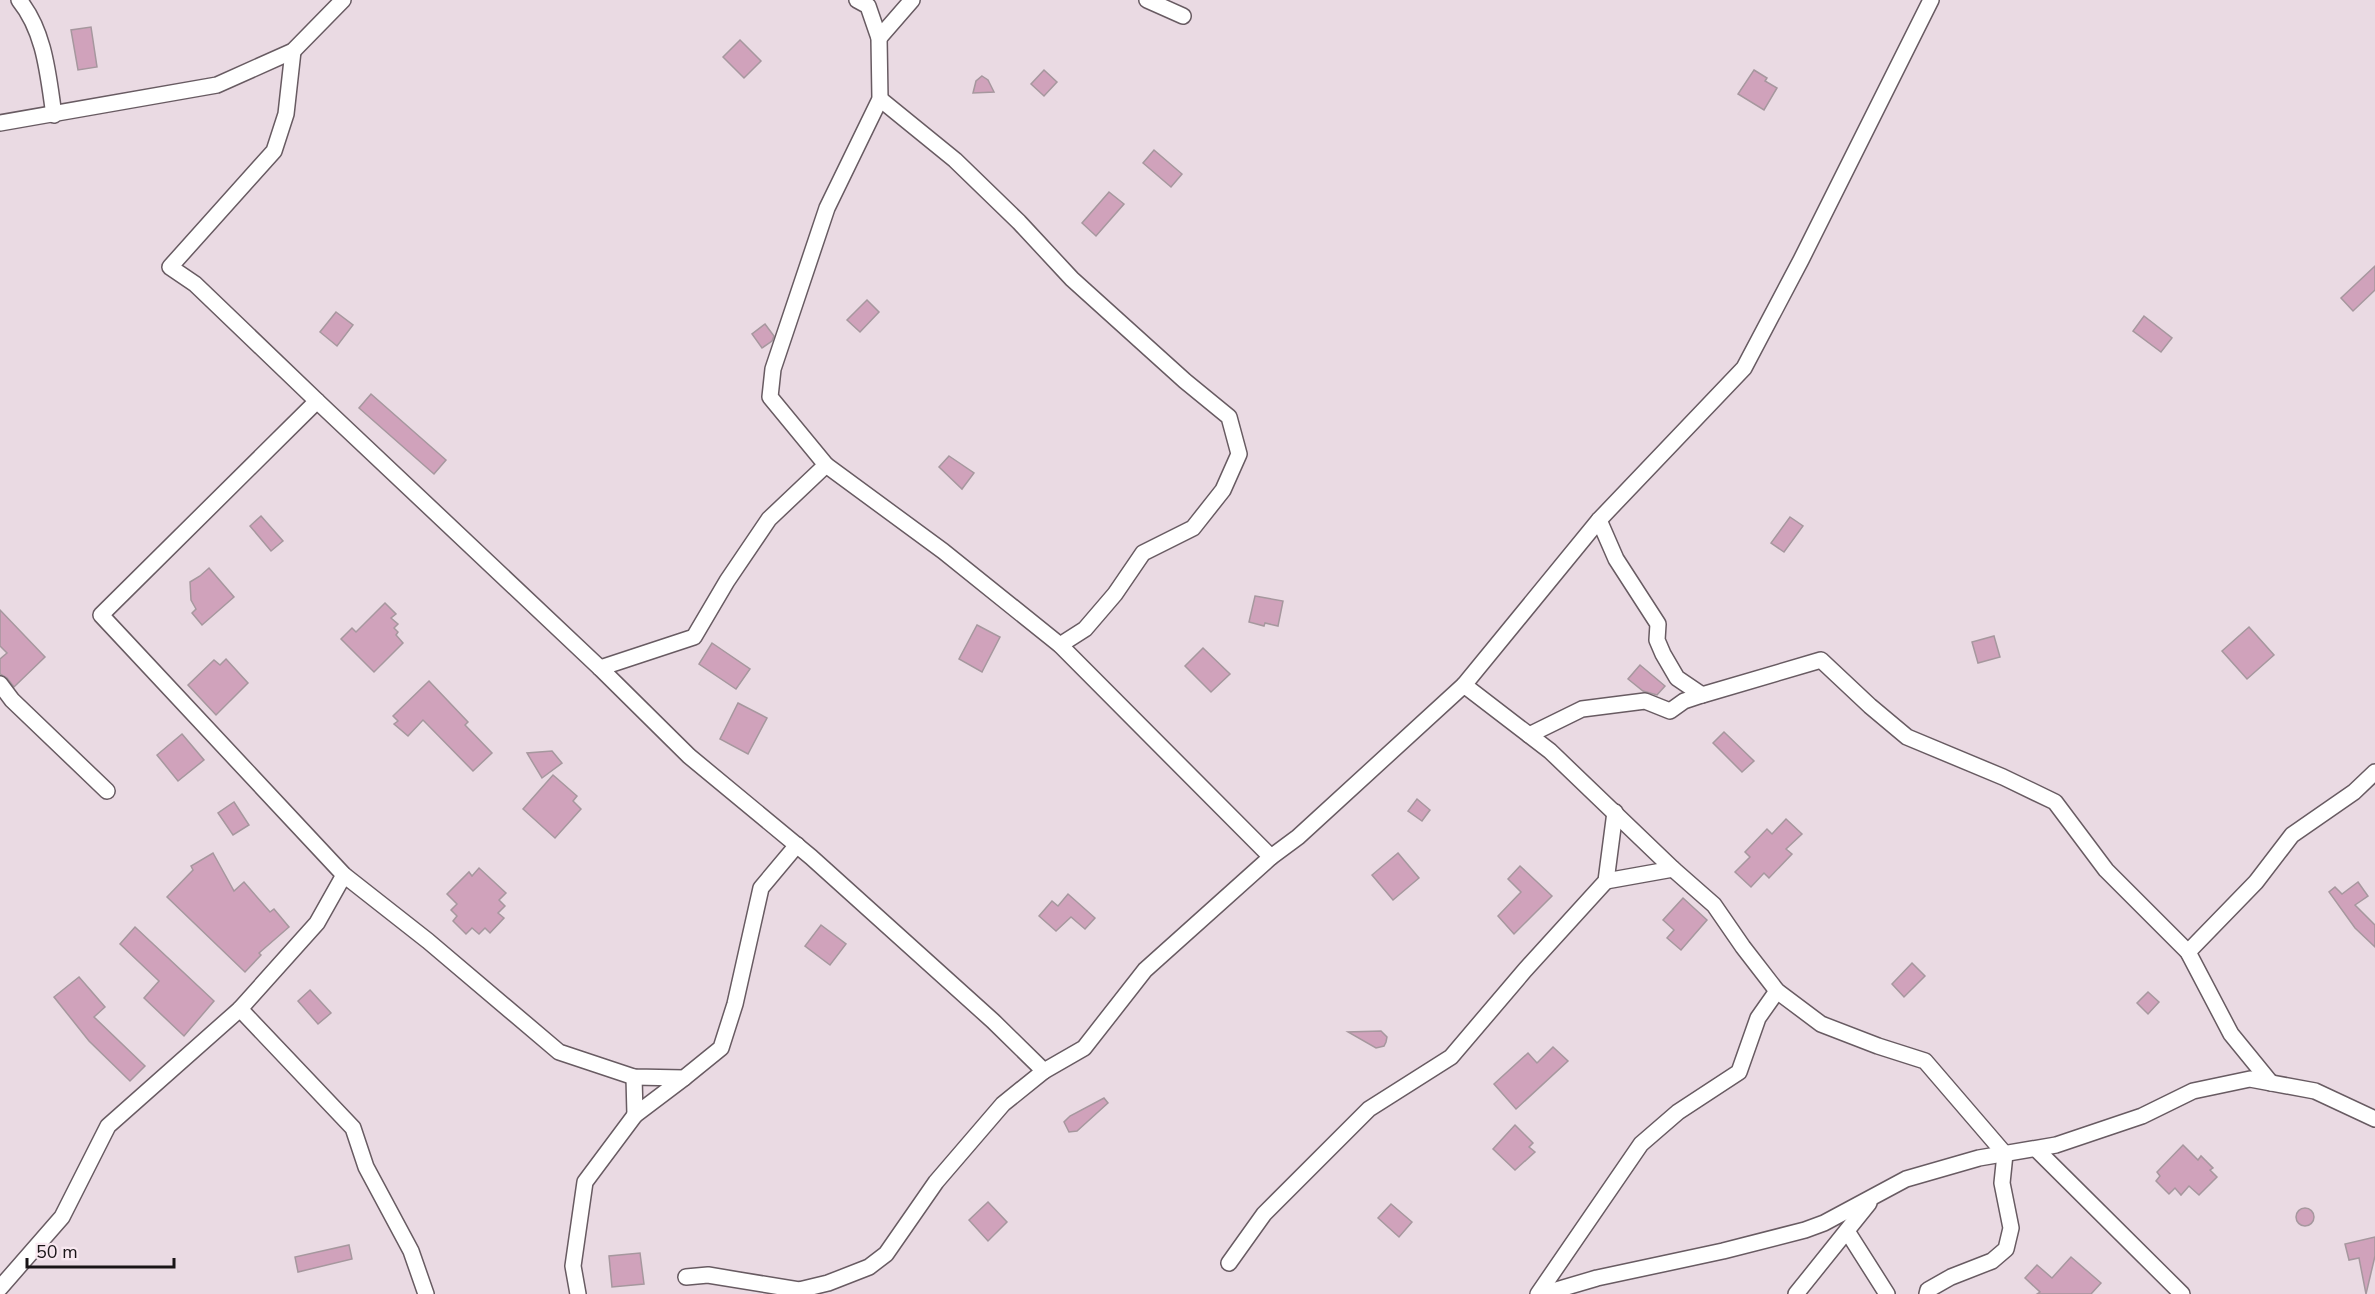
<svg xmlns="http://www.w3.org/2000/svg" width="2375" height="1294" viewBox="0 0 2375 1294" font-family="'Nunito Sans',sans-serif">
  <rect width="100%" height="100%" fill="#eadae3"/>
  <g fill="#d0a2bb" stroke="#a6979e" stroke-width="1.5">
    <polygon points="91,27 97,67 78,70 71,30"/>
    <polygon points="740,40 761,61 744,78 723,57"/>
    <polygon points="1044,70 1057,82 1044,96 1031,84"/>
    <polygon points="1754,70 1767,78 1765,81 1777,88 1764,110 1738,94"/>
    <polygon points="982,76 988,80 994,92 973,93 976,81"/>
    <polygon points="1154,150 1182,174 1171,187 1143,163"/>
    <polygon points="1109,192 1124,204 1096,236 1082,223"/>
    <polygon points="2375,266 2375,290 2353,311 2341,298"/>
    <polygon points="867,300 879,312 860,332 847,320"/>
    <polygon points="336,312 353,325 337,346 320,332"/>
    <polygon points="2144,316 2172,338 2161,352 2133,331"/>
    <polygon points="765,324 774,336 772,341 762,348 752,334"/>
    <polygon points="371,394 446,460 434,474 359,408"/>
    <polygon points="949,456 974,473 962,489 939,467"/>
    <polygon points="261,516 283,541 271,551 250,526"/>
    <polygon points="1790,517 1803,526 1784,552 1771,543"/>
    <polygon points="209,568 234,597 202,625 192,613 196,609 191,600 190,582 200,576"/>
    <polygon points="1255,596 1283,601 1278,626 1265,623 1264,626 1249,622"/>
    <polygon points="385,603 396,614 391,618 398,624 394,628 398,632 396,635 403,643 374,672 341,639 352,628 356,632"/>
    <polygon points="0,610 45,657 14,687 7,678 0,674 0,659 7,653 0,646"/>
    <polygon points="977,625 1000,637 982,672 959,659"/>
    <polygon points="2249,627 2274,655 2247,679 2222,651"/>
    <polygon points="1994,636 2000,657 1978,663 1972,642"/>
    <polygon points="712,643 750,669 736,689 699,664"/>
    <polygon points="1203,648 1230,674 1211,692 1185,666"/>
    <polygon points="226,659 248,683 216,715 188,685 214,660 220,665"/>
    <polygon points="1640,665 1665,686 1657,695 1643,691 1628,679"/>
    <polygon points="429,681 468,722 465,725 492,753 473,771 423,720 408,736 394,724 398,721 393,716"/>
    <polygon points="738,703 767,718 748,754 720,739"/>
    <polygon points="1724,732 1754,761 1742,772 1713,743"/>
    <polygon points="182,734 204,760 178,781 157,755"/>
    <polygon points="552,751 562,763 542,778 527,753"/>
    <polygon points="553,775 577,796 573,801 581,809 555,838 523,809"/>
    <polygon points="1417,799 1430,810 1422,821 1408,811"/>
    <polygon points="234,802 249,825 233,835 218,813"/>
    <polygon points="1786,819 1802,834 1786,849 1792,854 1769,878 1764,873 1751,887 1735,872 1750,857 1745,852 1767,829 1772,834"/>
    <polygon points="213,853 234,891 244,882 270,912 274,909 289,927 259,953 261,955 245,972 167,897 193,870 191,866"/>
    <polygon points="1398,853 1419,878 1393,900 1372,875"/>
    <polygon points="1520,866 1552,896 1514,934 1498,916 1521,892 1508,879"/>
    <polygon points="479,868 506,893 499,900 505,906 498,913 504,918 490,933 485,928 479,934 472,928 466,934 453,921 457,916 451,910 457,904 447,894 469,872 472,876"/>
    <polygon points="2358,882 2368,896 2355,905 2375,925 2375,947 2355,928 2329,892 2335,887 2342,894"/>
    <polygon points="1068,894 1095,918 1085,929 1071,917 1056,931 1039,916 1052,901 1058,906"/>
    <polygon points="1683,898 1707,920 1681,950 1667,938 1674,930 1663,920"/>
    <polygon points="821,925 846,944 830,965 805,946"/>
    <polygon points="135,927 214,1001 184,1036 144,998 159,981 120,944"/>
    <polygon points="1912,963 1925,976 1904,997 1892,984"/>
    <polygon points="79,977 105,1007 94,1017 145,1066 130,1081 89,1041 54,997"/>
    <polygon points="310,990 331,1013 318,1024 298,1001"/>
    <polygon points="2148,992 2159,1002 2148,1014 2137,1003"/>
    <polygon points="1381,1031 1387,1037 1386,1042 1384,1046 1376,1048 1348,1032"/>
    <polygon points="1553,1047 1568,1061 1516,1109 1494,1084 1528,1053 1537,1063"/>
    <polygon points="1104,1098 1108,1103 1077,1131 1069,1132 1064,1122 1070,1116"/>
    <polygon points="1515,1125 1533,1143 1529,1147 1535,1152 1515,1170 1493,1149"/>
    <polygon points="2183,1145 2198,1160 2201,1156 2213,1168 2210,1170 2217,1177 2199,1195 2189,1186 2181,1195 2175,1188 2169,1194 2156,1181 2160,1176 2157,1172"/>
    <polygon points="988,1202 1007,1222 988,1241 969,1220"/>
    <polygon points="1391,1204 1412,1222 1399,1237 1378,1218"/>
    <circle cx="2305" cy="1217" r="9"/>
    <polygon points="2375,1237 2375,1256 2366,1294 2359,1258 2349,1260 2345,1244"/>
    <polygon points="349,1245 352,1259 298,1272 295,1257"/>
    <polygon points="640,1253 644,1284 612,1287 609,1256"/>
    <polygon points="2071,1257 2101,1283 2091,1294 2037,1294 2040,1292 2025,1278 2037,1265 2052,1278"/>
  </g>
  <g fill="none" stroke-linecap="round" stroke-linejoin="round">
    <g stroke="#685b62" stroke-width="18">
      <g id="minor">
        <path d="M19 0C45 32 48 75 54 115"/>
        <polyline points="857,0 868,6 879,38 880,99 827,208 773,369 770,397 826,465 943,551 1060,645 1271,857 1298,837 1464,685 1550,751 1673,869 1714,905 1743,947 1777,991 1821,1024 1878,1046 1925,1061 2005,1154 2002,1183 2011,1228 2006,1249 1992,1261 1951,1277 1928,1290 1927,1294"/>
        <polyline points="1147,0 1183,16"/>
        <polyline points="879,38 912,0"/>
        <polyline points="293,51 286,114 274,151 170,267 195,284 317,401 101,615 344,875 428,941 559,1052 634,1077 684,1078 721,1048 735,1004 761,888 797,845"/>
        <polyline points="880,99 955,160 1019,222 1072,279 1185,381 1229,417 1239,454 1223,490 1193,528 1143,553 1115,594 1085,629 1060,645"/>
        <polyline points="0,123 217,85 293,51 343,0"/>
        <polyline points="317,401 600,668"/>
        <polyline points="826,465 769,519 727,581 694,637 600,668 689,756 811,857 993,1021 1044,1071 1084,1048 1145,970 1271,857"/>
        <polyline points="1599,520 1616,559 1658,624 1657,640 1663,654 1677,678 1702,695 1821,660 1870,706 1907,737 2003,777 2055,802 2106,870 2188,952 2231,1034 2271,1083"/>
        <polyline points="0,684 12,700 107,791"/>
        <polyline points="1464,685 1599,520 1744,368 1801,260 1931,0"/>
        <polyline points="1529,735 1582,709 1645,701 1670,711 1684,701 1702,695"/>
        <polyline points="1606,881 1673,869"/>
        <polyline points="2188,952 2256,882 2292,835 2354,792 2375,772"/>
        <polyline points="240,1009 353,1128 366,1167 411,1251 426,1294"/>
        <polyline points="634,1077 635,1115"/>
        <polyline points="2036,1149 2182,1294"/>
        <polyline points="1847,1231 1887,1294"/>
        <polyline points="1229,1263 1264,1214 1369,1109 1451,1057 1525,970 1606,881 1615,812"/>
        <polyline points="686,1277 708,1275 799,1290 828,1283 869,1267 886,1254 936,1182 1003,1104 1044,1071"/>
        <polyline points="0,1288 62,1217 108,1126 240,1009 317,923 344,875"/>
        <polyline points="578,1294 573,1266 585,1182 635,1115 684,1078"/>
        <polyline points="1538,1294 1641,1144 1678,1112 1739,1072 1758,1018 1777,991"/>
        <polyline points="1543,1294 1597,1278 1723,1251 1805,1230 1824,1223 1906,1179 1979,1158 2056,1145 2142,1116 2193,1091 2250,1079 2315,1091 2375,1119"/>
        <polyline points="1796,1294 1869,1203"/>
      </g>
    </g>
    <use href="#minor" stroke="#fff" stroke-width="15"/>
  </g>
  <path d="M27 1258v9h147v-9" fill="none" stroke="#191417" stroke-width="3"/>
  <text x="36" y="1258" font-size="18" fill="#191417" stroke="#f8e8f0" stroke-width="4.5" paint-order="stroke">50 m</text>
</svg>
